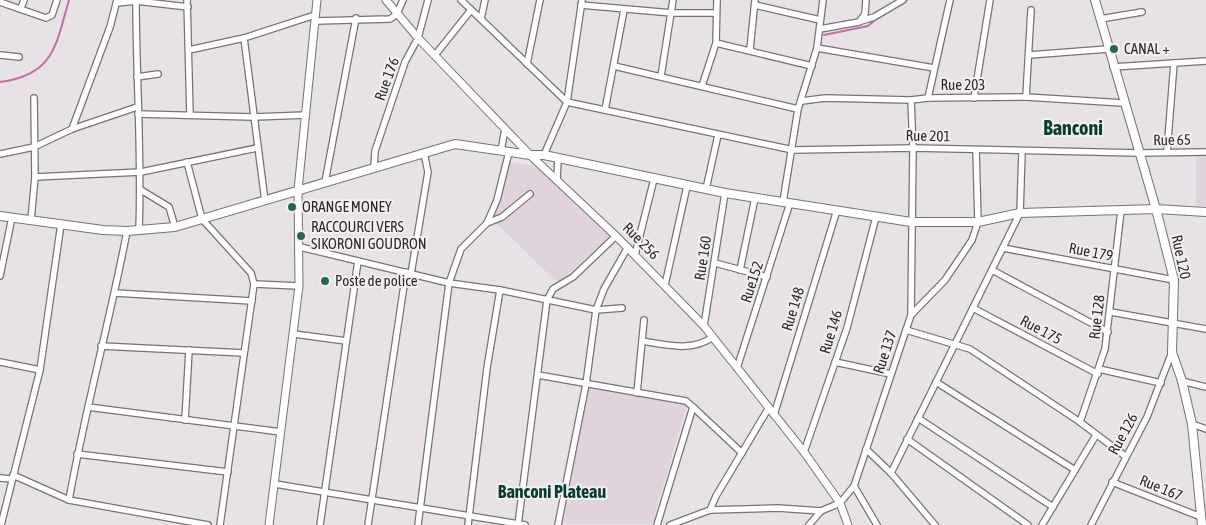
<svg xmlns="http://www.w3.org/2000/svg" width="1206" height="525" viewBox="0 0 1206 525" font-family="'Asap Condensed',sans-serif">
  <rect width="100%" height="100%" fill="#e7e2e5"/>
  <g fill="#e0d3db">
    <polygon points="1206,153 1206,206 1196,205 1196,154"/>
    <polygon points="501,161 537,166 610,236 558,283 493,220"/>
    <polygon points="587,387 687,404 652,524 563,524"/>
  </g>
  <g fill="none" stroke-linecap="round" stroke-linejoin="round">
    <g stroke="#c36fa3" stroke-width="2">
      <polyline points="884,14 907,0"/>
      <polyline points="824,35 868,26 876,19"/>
      <path d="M0 82C54 75 56 45 69 0"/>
    </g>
    <g stroke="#777275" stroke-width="8">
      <g id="minor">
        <path d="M136 0C136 77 142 153 139 230"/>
        <polyline points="187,0 190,115"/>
        <polyline points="461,0 567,102 793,150 913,148 1139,153 1206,152"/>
        <polyline points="0,2 46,18 52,15 57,0"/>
        <polyline points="117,3 136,1 188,7"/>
        <polyline points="581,5 672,13 716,13"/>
        <polyline points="755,5 820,20"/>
        <polyline points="21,8 24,0"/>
        <polyline points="481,19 485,0"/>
        <polyline points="1100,19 1142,12"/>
        <polyline points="315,21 390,19 397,14 403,0"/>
        <polyline points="861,21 874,17 903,0"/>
        <polyline points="820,29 859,22 865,14 866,0"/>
        <polyline points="244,38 265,201"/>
        <polyline points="716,43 812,66"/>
        <polyline points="817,48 934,68"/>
        <polyline points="750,49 755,0"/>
        <polyline points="189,50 244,38 315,15"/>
        <polyline points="0,55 19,57"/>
        <polyline points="435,55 471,10"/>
        <polyline points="1029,55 1108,49"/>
        <polyline points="527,64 540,0"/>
        <polyline points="614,66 798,109"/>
        <polyline points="1113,67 1206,61"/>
        <polyline points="661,76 673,0"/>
        <polyline points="137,77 158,74"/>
        <polyline points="702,86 716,43 717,0"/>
        <polyline points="1026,97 1031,10"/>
        <polyline points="928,98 950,0"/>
        <polyline points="974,98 990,0"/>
        <polyline points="802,101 825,98 911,100 928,98 1026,97 1123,103"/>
        <polyline points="605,110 624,10"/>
        <polyline points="138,114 253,117 306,115"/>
        <polyline points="72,129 110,27 117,0"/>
        <polyline points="501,151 505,129"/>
        <polyline points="1167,152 1174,63"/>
        <polyline points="0,154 34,147 72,129 137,107"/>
        <polyline points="544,155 567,102 582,0"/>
        <polyline points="187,162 202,219 251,273 254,284 220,525"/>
        <polyline points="374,168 375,151 405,62 418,38 428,0"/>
        <polyline points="35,177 141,172 257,148"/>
        <polyline points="557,180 558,158"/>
        <polyline points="325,182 356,18"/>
        <polyline points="706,189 718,135"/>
        <polyline points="141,190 169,207 175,227"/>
        <polyline points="783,202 798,109 817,48 823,0"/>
        <polyline points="31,220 35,177 34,98"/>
        <polyline points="487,223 502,217 530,194"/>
        <polyline points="300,247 449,283 500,290 596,310 622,308"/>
        <polyline points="1003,248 1174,280"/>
        <polyline points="635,255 654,179"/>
        <polyline points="715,263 767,277"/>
        <polyline points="740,270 755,198"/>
        <polyline points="992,270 1108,332"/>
        <polyline points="411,274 428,172 424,153"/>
        <polyline points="0,276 12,217"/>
        <polyline points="254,284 299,286"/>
        <polyline points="665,285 687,186"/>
        <polyline points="115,293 252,301"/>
        <polyline points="973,308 1098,374"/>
        <polyline points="1111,312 1206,329"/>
        <polyline points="911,315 913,148 911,100"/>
        <polyline points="704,326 725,193"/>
        <polyline points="906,330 970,349 1080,422 1125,456"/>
        <polyline points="294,334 346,341"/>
        <path d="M642 341C666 345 692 352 713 337"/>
        <polyline points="101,346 244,353"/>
        <polyline points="0,362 40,370"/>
        <polyline points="835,362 891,374"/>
        <polyline points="737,368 790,203"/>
        <polyline points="1099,369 1161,383"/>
        <polyline points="538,375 686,401 693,407"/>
        <polyline points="1182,381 1206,387"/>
        <polyline points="936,382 1075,470"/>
        <polyline points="637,393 644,320"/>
        <polyline points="88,407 281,432"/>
        <polyline points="774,415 837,210"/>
        <polyline points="918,418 1053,507"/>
        <polyline points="185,420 189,350"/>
        <polyline points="1080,422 1105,349 1121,211"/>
        <polyline points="1192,424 1206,429"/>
        <polyline points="907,439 1028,525"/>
        <polyline points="866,449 891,473 935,525"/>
        <polyline points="804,452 847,328 876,217"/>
        <polyline points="77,454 228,472"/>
        <polyline points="891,473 1020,213 1022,151"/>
        <polyline points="13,475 69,500 208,525"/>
        <polyline points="0,478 12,479"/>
        <polyline points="1112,482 1201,517"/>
        <polyline points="275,484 525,525"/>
        <polyline points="854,486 877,525"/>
        <path d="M69 500C85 409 110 321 127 231"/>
        <polyline points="710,510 716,496 768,409"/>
        <polyline points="1,525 40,370 61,224"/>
        <polyline points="320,525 358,261"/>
        <polyline points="368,525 406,272"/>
        <polyline points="418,525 449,283 461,249 487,223 497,200 509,152"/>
        <polyline points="468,525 487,368 500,290"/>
        <polyline points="518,525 547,300 553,289 573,277 616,236"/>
        <polyline points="558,525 586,384 596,310 604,289 628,247"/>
        <polyline points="657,525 693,407 742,453"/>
        <polyline points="670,525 710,510 778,508 821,511"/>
        <polyline points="809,525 821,511 840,503 854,486 911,315 945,280 972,240 978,222 976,150"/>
        <polyline points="1042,525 1096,435"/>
        <polyline points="1091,525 1147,417 1172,352"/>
      </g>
    </g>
    <g stroke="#777275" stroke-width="9">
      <g id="tertiary">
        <polyline points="386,0 418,38 530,155 616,236 704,326 804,452 840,503 848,525"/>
        <polyline points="269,525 299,286 298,190 317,0"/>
      </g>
    </g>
    <g stroke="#777275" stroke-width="10">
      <g id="secondary">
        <polyline points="1095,0 1156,209 1174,280 1172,352 1182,381 1192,424 1202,525"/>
        <polyline points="0,216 103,230 127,231 175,227 455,144 530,155 544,155 725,193 911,222 978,222 1020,213 1156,209 1206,212"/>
      </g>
    </g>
    <use href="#minor" stroke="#fff" stroke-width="5.5"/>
    <use href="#tertiary" stroke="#fff" stroke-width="7"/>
    <use href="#secondary" stroke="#fff" stroke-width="8"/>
  </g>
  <g fill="#296652" stroke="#f4eff2" stroke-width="2">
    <circle cx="1114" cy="49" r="5"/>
    <circle cx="292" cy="207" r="5"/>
    <circle cx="301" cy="236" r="5"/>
    <circle cx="325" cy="281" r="5"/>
  </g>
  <g text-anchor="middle" stroke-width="4" stroke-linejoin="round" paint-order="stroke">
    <g font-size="15" fill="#2d2b2c" stroke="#f4eff2" text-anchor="start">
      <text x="1124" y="54">CANAL +</text>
      <text x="302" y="212">ORANGE MONEY</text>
      <text x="311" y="232">RACCOURCI VERS<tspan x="311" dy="17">SIKORONI GOUDRON</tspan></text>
      <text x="335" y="286">Poste de police</text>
    </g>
    <g font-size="15" fill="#2d2b2c" stroke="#f4eff2">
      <text transform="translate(387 79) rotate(-70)" y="5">Rue 176</text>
      <text x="963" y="90">Rue 203</text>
      <text transform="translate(928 136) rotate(1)" y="5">Rue 201</text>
      <text transform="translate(1172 140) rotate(-1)" y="5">Rue 65</text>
      <text transform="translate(641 241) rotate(45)" y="5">Rue 256</text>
      <text transform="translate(1091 252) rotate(11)" y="5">Rue 179</text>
      <text transform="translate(1181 257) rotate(78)" y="5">Rue 120</text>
      <text transform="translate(703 258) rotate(-81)" y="5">Rue 160</text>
      <text transform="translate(752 282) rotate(-72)" y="5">Rue152</text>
      <text transform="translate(793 309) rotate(-73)" y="5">Rue 148</text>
      <text transform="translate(1097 317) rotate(-83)" y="5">Rue 128</text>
      <text transform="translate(1041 330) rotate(28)" y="5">Rue 175</text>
      <text transform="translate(831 332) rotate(-73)" y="5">Rue 146</text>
      <text transform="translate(885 352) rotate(-72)" y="5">Rue 137</text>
      <text transform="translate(1123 434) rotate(-61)" y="5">Rue 126</text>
      <text transform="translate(1161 488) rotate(22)" y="5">Rue 167</text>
    </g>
    <g font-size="18" font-weight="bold" fill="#073d2e" stroke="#f4eff2">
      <text x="552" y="498">Banconi Plateau</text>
    </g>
    <g font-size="20" font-weight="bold" fill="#073d2e" stroke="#f4eff2">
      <text x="1073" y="135">Banconi</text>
    </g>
  </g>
</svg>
